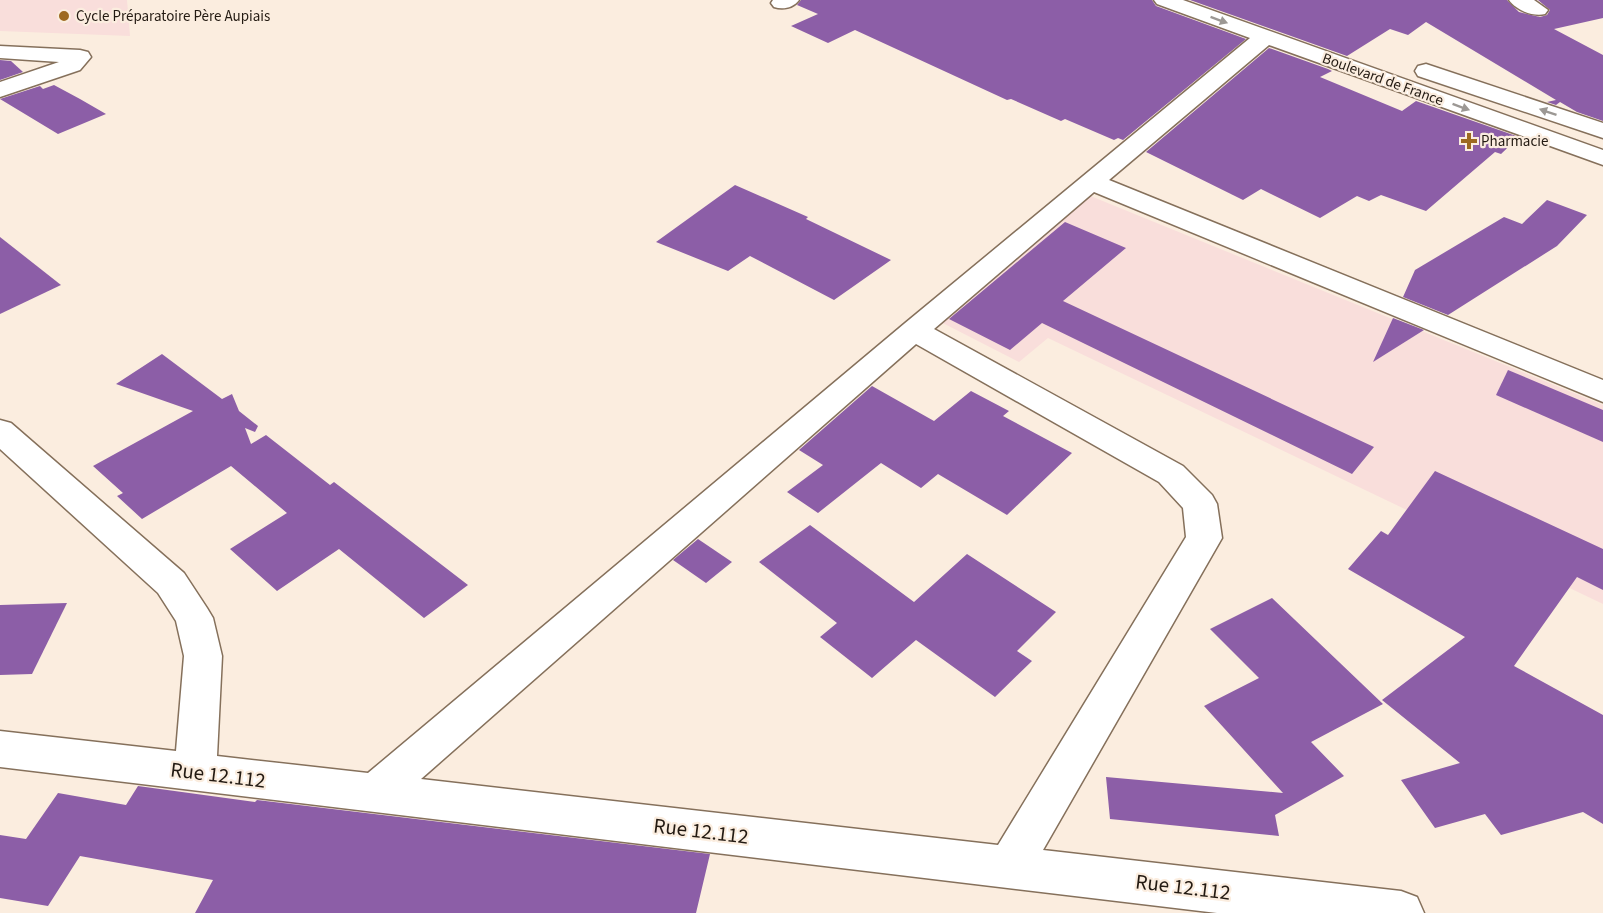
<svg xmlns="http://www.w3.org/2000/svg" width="1603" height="913" viewBox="0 0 1603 913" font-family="'Source Sans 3',sans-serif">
  <rect width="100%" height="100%" fill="#fbeddf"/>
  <g fill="#f9dedb">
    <polygon points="0,0 127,0 130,36 0,31"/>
    <polygon points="1088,195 1603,405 1603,604 1048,338 1019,362 931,317"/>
  </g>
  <g fill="#8c5ea7">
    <polygon points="801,0 1152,0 1156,6 1246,39 1123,140 1118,138 1114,140 1065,119 1061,121 1011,99 1007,100 855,30 828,43 791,26 818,14 797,5"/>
    <polygon points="1190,0 1507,0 1519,12 1540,17 1547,15 1550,10 1538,0 1603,0 1603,18 1554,29 1603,55 1603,121 1577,112 1560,102 1556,105 1547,102 1556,100 1426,22 1408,35 1390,29 1347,56"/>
    <polygon points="1269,48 1328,69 1332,71 1320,77 1402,111 1416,101 1519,137 1501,154 1495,152 1426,211 1381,195 1369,201 1357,196 1320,218 1261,189 1243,200 1146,152"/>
    <polygon points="0,60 11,61 23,72 0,80"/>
    <polygon points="54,85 80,99 106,114 58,134 0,99 40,86 43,89"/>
    <polygon points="735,185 808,217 806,219 891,260 834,300 750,256 728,271 656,242"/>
    <polygon points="1547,200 1587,215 1557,246 1448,315 1403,297 1415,270 1504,217 1522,224"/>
    <polygon points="1065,222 1126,248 1063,301 1374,447 1352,474 1042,323 1010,350 949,319"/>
    <polygon points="0,237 61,285 0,314"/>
    <polygon points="1393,318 1424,330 1373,362"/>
    <polygon points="162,354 222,399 232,394 239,411 258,426 255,432 245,428 251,444 266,435 330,485 334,482 468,585 424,618 339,549 277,591 230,549 287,513 231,466 142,519 117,496 123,493 93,466 193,411 116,384"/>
    <polygon points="1508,370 1603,410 1603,442 1496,395"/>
    <polygon points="872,386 934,421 971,391 1009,411 1003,416 1072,453 1007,515 938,474 921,488 881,463 818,513 787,492 823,465 799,450"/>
    <polygon points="1435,471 1603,549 1603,590 1577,577 1514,666 1603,715 1603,824 1583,812 1501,835 1485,814 1435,828 1401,780 1460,763 1382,700 1465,637 1348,569 1381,531 1388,535"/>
    <polygon points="810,525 914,602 967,554 1056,612 1017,651 1032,661 995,697 916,640 872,678 820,637 837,623 759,562"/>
    <polygon points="698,539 732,562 706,583 673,560"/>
    <polygon points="1272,598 1383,704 1311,742 1344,776 1275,815 1279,836 1110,819 1106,777 1283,793 1204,706 1259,678 1210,629"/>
    <polygon points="67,603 32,674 0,675 0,605"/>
    <polygon points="138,786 255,802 257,800 710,854 696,913 195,913 213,880 80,856 48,906 0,898 0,835 26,839 58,793 126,805"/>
  </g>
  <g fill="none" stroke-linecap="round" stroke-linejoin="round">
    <g stroke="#85705b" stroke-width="3">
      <g id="minor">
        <path d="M773 0H799C793 8 783 10 774 7L771 3Z"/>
        <path d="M1154 0H1183L1603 150V165L1269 45 1109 180 1603 380V402L1094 192 934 329 1183 466 1212 495 1217 504 1222 538 1043 850 1401 891 1417 897 1424 913H1217L0 767V731L176 751 184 656 176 621 158 593 0 449V420L11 423 184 573 207 608 213 618 222 656 217 756 368 773 904 324 1250 38 1157 4ZM916 344 1159 482 1183 508 1186 537 998 845 421 779Z"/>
        <path d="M1509 0H1534L1548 10 1545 14C1533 17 1516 10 1509 0Z"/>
        <polygon points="0,46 80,50 88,52 91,57 80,70 0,97 0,82 59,62 0,58"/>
        <polygon points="1426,64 1603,123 1603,138 1418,76 1415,71 1418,66"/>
      </g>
    </g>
    <use href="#minor" fill="#fff" fill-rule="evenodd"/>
  </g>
  <defs><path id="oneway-solid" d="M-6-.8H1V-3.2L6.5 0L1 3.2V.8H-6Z" transform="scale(1.5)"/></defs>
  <g fill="#9c9894">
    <use href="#oneway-solid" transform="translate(1219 20) rotate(20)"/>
    <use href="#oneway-solid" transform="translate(1461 107) rotate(20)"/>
    <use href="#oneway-solid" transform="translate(1548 112) rotate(-161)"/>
  </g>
  <g fill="#9d6920" stroke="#fbeddf" stroke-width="2">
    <circle cx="64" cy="16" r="6"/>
    <path d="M1466 132h6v6h6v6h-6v6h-6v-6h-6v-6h6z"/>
  </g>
  <g text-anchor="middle" stroke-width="4.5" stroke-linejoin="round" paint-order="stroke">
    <g font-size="15" fill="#231a12" stroke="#fbeddf" text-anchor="start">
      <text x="76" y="21">Cycle Préparatoire Père Aupiais</text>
      <text x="1481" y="146">Pharmacie</text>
    </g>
    <g font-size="15" fill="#231a12" stroke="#fbeddf">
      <text transform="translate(1383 79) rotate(20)" y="5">Boulevard de France</text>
    </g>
    <g font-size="21" fill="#231a12" stroke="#fbeddf">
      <text transform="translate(218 775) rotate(7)" y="7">Rue 12.112</text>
      <text transform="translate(701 831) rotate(7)" y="7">Rue 12.112</text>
      <text transform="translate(1183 887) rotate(7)" y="7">Rue 12.112</text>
    </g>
  </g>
</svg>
